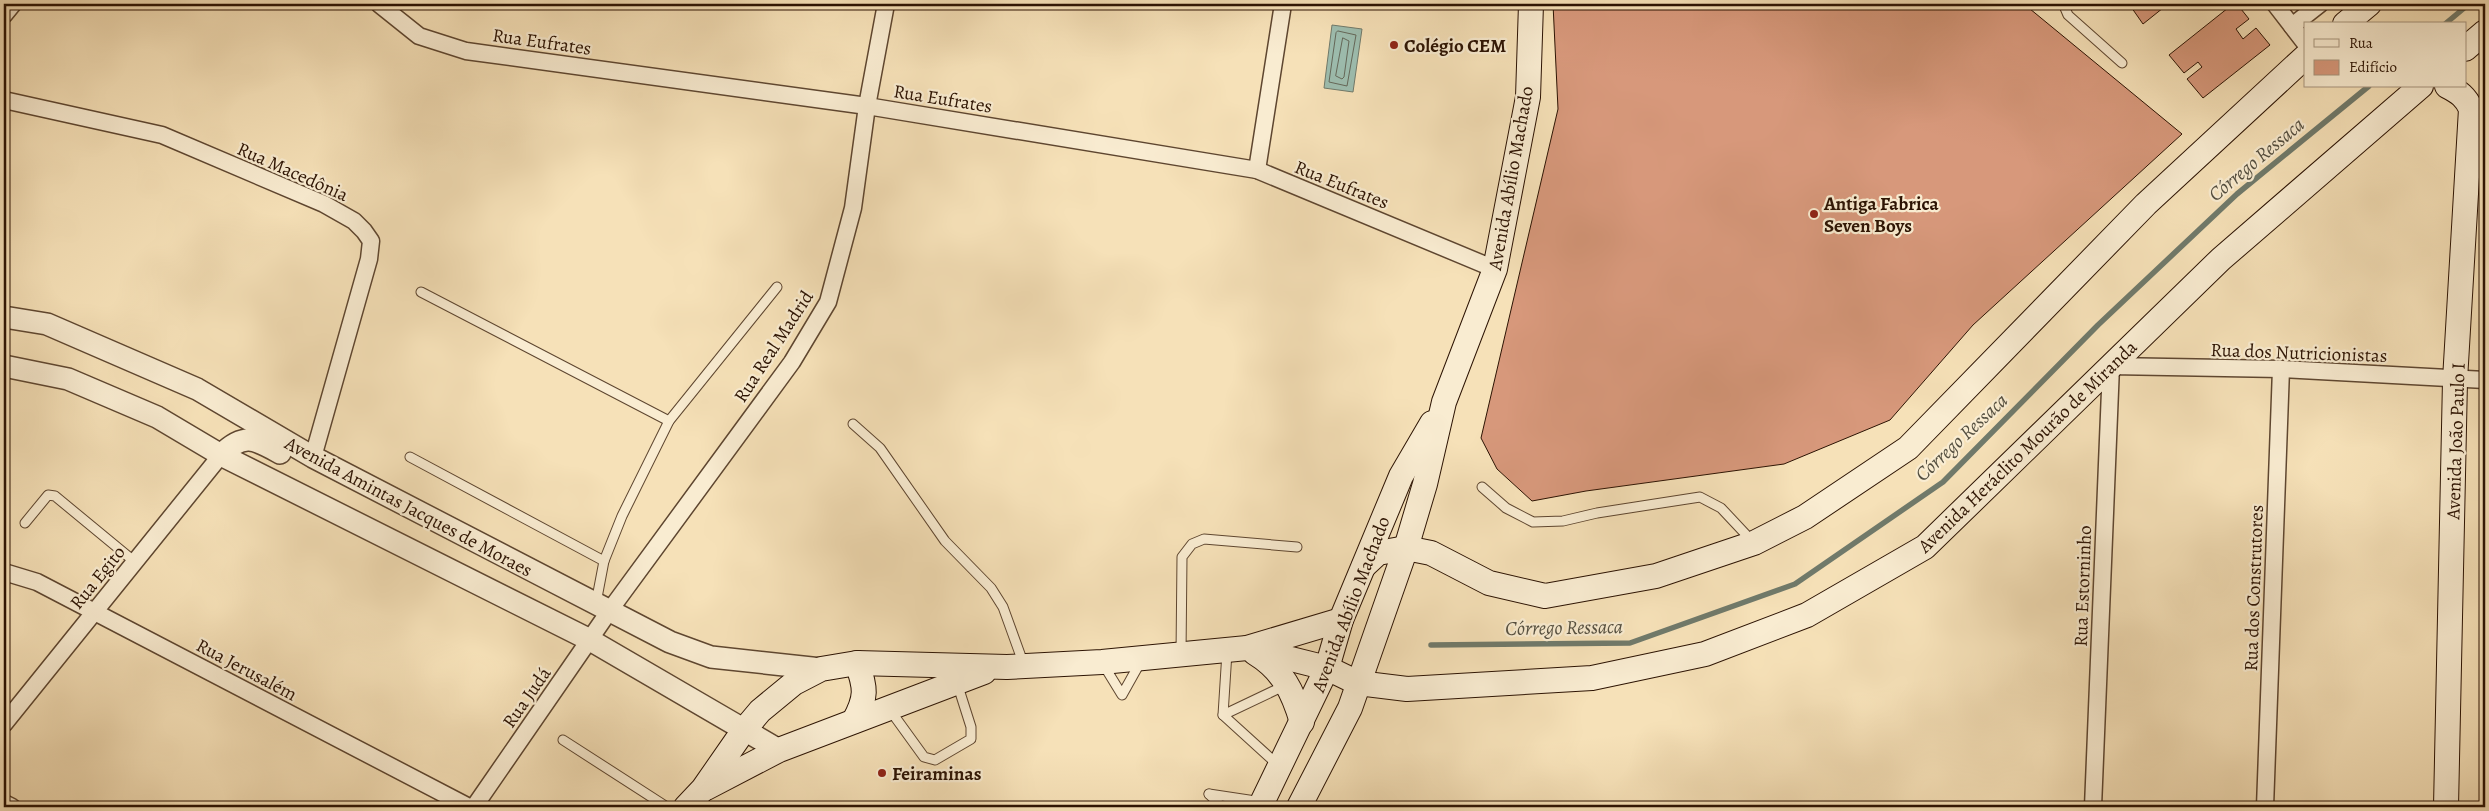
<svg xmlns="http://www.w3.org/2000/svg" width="2489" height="811" viewBox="0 0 2489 811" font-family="Alegreya,serif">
  <rect width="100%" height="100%" fill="#f6e1b8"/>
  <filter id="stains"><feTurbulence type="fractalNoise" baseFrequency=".004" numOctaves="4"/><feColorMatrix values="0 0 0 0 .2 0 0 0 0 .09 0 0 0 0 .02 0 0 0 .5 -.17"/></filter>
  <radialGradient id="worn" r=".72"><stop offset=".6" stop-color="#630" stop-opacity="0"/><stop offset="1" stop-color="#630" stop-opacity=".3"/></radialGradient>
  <polygon fill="#9dbeb0" stroke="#707a6b" points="1332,25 1362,29 1353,92 1324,88"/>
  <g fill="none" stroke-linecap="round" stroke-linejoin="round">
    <g stroke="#64685a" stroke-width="1">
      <polygon points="1338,31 1356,35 1347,86 1329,82 1336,33"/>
      <polygon points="1343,38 1349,41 1344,77 1342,79 1336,76"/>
    </g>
    <g stroke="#707a6b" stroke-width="5.5">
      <polyline points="2445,24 2469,4"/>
      <polyline points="1431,645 1630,643 1795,584 1943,482 2098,325 2237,194 2369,86"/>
    </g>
  </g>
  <g fill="#d7987b" stroke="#2c1303">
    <polygon points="1553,4 2024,4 2182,134 1973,325 1890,420 1784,464 1586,491 1532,501 1497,469 1481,438 1558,109"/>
    <polygon points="2129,4 2168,4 2143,24"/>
    <polygon points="2233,4 2237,4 2249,19 2236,29 2243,39 2256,28 2270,45 2203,98 2187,79 2202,67 2198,62 2184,73 2169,55"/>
  </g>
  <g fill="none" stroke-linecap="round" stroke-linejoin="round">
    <g stroke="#5e4630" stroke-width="11">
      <g id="service">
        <polyline points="2069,4 2065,8 2068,15 2122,63"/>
        <polyline points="421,292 669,421"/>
        <polyline points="853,424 880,448 945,541 991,588 1003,607 1024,665"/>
        <polyline points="410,457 604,561 596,603"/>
        <polyline points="1482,487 1506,508 1533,522 1563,521 1597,513 1700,497 1721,508 1752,541"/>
        <polyline points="25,523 48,495 55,496 135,562"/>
        <polyline points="604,561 622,516 669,421 777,287"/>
        <polyline points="1181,654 1182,557 1192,544 1204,539 1297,547"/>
        <polyline points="1103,664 1122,695 1141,661"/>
        <polyline points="890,710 924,757 935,760 971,739 971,727 957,683"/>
        <polyline points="1223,715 1227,652"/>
        <polyline points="563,740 667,807"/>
        <polyline points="1278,765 1223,715 1286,685"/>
        <polyline points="1209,794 1262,802"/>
        <polyline points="1209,794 1222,807"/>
      </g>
    </g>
    <g stroke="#5e4630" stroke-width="19">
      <g id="minor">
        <polyline points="379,4 419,36 466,51 867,106 1257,170 1495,269"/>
        <polyline points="2275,4 2305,43"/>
        <polyline points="4,15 13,4"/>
        <polyline points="2292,26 2320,4"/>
        <polyline points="4,100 162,135 324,204 354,221 364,231 371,241 369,259 313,457"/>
        <polyline points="1257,170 1283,4"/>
        <polyline points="4,572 37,582 469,807"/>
        <polyline points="4,724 221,455"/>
        <polyline points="4,803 12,807"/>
        <polyline points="474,807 610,610 792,362 828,302 853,208 867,106 886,4"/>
        <polyline points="2093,807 2111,366 2281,369 2485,380"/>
        <polyline points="2265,807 2281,369"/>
      </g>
    </g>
    <g stroke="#5e4630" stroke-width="24">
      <g id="tertiary">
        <polyline points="4,317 47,324 197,389 313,457 670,642 711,657 821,669"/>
        <polyline points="4,366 68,379 157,417 221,455 590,640 779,750"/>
        <path d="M221 455C244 432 255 439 280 453"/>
      </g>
    </g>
    <g stroke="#2c1303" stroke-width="26">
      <g id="secondary">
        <polyline points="2345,24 2369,4"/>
        <polyline points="2465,49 2485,32"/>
        <polyline points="1364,566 1378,553 1406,548 1431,553 1489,583 1545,596 1656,576 1754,543 1805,517 1908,448 2146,204 2305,57"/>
        <polyline points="1247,648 1327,668 1358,683 1407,689 1592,678 1705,654 1807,615 1925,547 2221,259 2421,86"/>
        <path d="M1255 653C1283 670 1293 692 1302 722"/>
        <path d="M854 721C867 697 866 688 857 663"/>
        <polyline points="706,788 779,750 984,672"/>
        <polyline points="686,807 703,789 744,730 760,711 794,683 821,669 857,663 1007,667 1102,662 1247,648 1341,620"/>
        <polyline points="1260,807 1327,668 1341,620 1401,476 1432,423"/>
        <polyline points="1299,807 1350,708 1406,548 1425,484 1444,402 1495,269 1528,97 1531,4"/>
        <path d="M2446 807 2455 380 2471 109C2466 97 2459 92 2447 86"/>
      </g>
    </g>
    <use href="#service" stroke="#f9ecd1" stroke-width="9"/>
    <use href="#minor" stroke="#f9ecd1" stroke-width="16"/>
    <use href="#tertiary" stroke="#f9ecd1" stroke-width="21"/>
    <use href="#secondary" stroke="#f9ecd1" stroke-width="24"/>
  </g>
  <g fill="#8f2418" stroke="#f9ecd1" stroke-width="2">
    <circle cx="1394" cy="45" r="5"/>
    <circle cx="1814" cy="214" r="5"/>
    <circle cx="882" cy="773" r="5"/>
  </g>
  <g text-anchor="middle" stroke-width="4.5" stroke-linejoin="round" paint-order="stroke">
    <g font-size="19" fill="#2c1303" stroke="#f9ecd1">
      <text transform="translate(542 41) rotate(8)" y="7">Rua Eufrates</text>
      <text transform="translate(943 98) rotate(9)" y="7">Rua Eufrates</text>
      <text transform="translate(293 171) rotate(24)" y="7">Rua Macedônia</text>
      <text transform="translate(1510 178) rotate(-80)" y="7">Avenida Abílio Machado</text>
      <text transform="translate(1342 184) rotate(22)" y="7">Rua Eufrates</text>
      <text transform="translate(773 346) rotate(-57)" y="7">Rua Real Madrid</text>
      <text transform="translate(2299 352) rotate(2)" y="7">Rua dos Nutricionistas</text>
      <text transform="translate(2455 441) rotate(-88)" y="7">Avenida João Paulo I</text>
      <text transform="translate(2027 446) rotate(-44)" y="7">Avenida Heráclito Mourão de Miranda</text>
      <text transform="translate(409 506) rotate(28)" y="7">Avenida Amintas Jacques de Moraes</text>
      <text transform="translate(97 577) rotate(-51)" y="7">Rua Egito</text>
      <text transform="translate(2082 586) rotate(-88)" y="7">Rua Estorninho</text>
      <text transform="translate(2253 588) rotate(-88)" y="7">Rua dos Construtores</text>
      <text transform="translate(1350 604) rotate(-69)" y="7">Avenida Abílio Machado</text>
      <text transform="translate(247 669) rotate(28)" y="7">Rua Jerusalém</text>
      <text transform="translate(526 697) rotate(-55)" y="7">Rua Judá</text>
    </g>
    <g font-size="19" font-weight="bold" fill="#2c1303" stroke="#f9ecd1" text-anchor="start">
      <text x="1404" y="52">Colégio CEM</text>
      <text x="1824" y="210">Antiga Fabrica<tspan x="1824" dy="22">Seven Boys</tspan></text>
      <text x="892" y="780">Feiraminas</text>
    </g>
    <g font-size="20" font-style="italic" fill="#544f40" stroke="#f9ecd1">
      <text transform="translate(2256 159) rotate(-40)" y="7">Córrego Ressaca</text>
      <text transform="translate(1961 437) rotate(-43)" y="7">Córrego Ressaca</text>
      <text transform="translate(1564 627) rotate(-1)" y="7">Córrego Ressaca</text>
    </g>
  </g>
  <rect width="2489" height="811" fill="none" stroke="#f6e1b8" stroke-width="20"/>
  <rect x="5" y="5" width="2479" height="801" fill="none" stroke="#2c1303" stroke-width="2.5"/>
  <rect x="10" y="10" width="2469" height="791" fill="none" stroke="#2c1303"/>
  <rect x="2304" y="22" width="162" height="65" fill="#f9ecd1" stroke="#a7957f"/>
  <rect x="2314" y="39" width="25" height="8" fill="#f9ecd1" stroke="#a7957f"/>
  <text x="2349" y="48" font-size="15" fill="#2c1303">Rua</text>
  <rect x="2314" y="60" width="25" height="15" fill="#d7987b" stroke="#a7957f"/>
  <text x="2349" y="72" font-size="15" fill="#2c1303">Edifício</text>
  <rect width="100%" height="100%" filter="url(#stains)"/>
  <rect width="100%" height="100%" fill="url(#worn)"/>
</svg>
